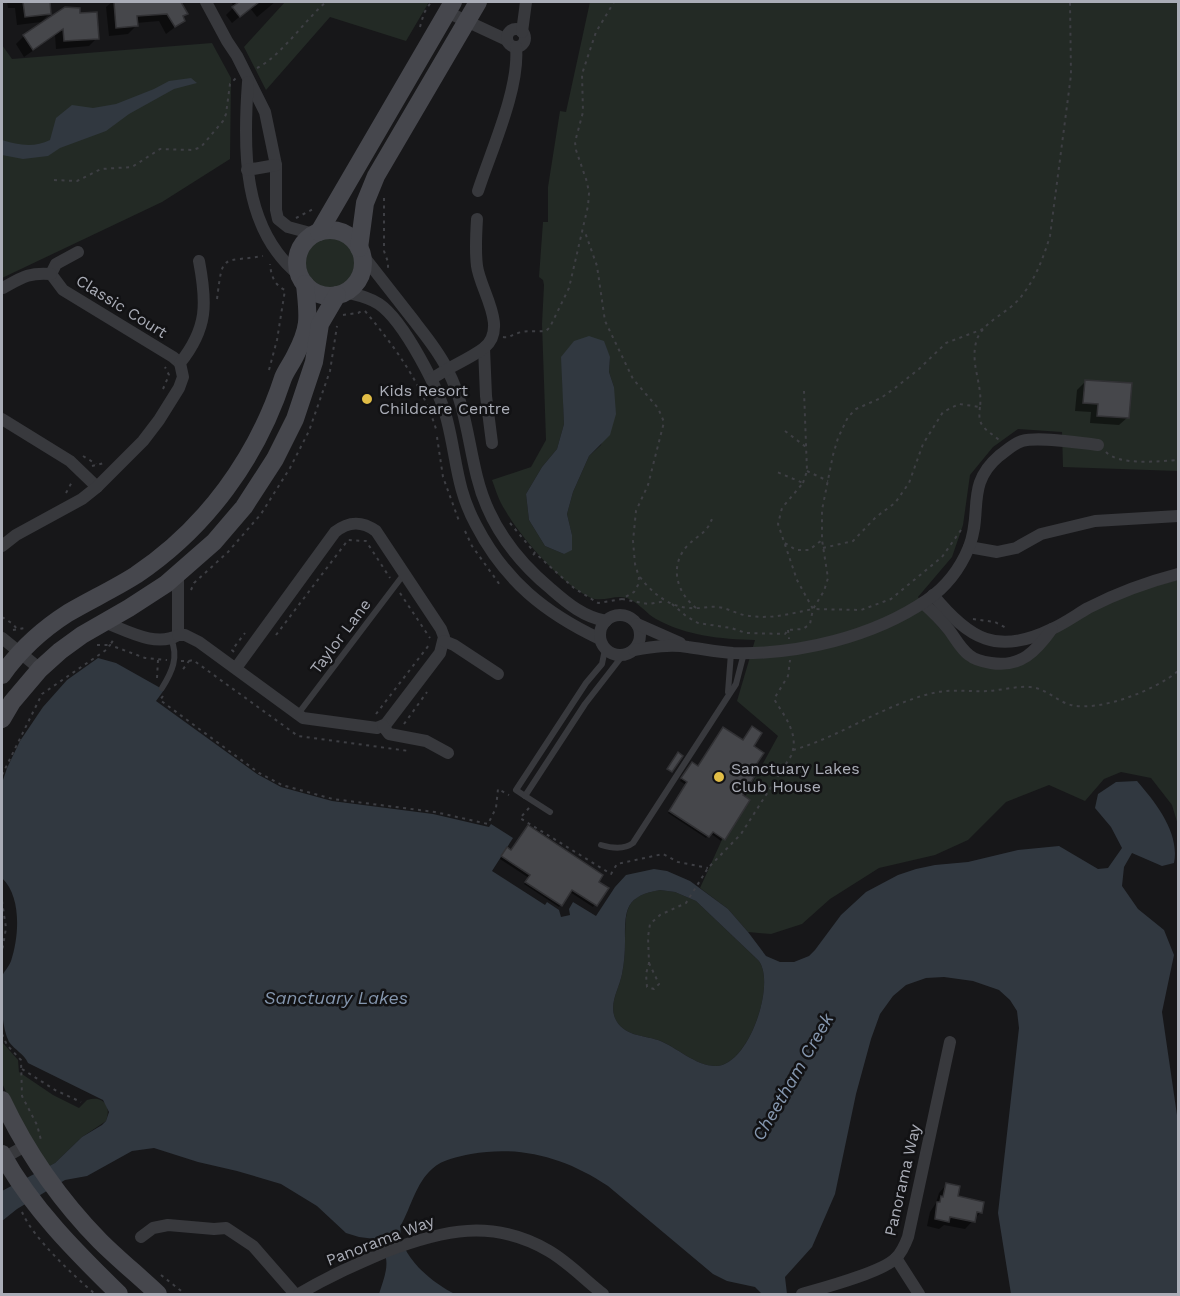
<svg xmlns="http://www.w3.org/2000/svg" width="1180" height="1296" viewBox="0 0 1180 1296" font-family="'Work Sans',sans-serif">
  <rect width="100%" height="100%" fill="#171719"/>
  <g fill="#232a25" fill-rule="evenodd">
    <polygon points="285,2 429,2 406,41 330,17 266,90 244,47"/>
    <path d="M590 2H1178V471L1063 467 1062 432 1018 429 993 447 970 475 963 525 952 557 918 597 930 617 969 662 1027 661C1039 650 1052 637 1065 626 1095 603 1142 589 1178 580V825L1172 805 1151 778 1121 772 1104 779 1085 801 1049 785 1006 802 968 840 935 855 879 868 830 899 802 924 771 934 748 932 728 909 700 888 725 833 778 736 737 701 755 640C720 639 687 636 656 619 647 614 641 605 631 600 618 592 605 603 591 598 562 585 521 538 505 510 499 501 496 491 492 480L531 467 546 440 542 324 544 285 543 280 539 277 543 222H548V187L560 111 566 112ZM562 357H610L609 372 614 387 601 445 589 456 573 492 567 514 572 535 564 554 545 546 529 520 526 494 542 467 557 449 564 424Z"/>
    <polygon points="212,43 231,78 230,159 162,202 2,278 2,45 12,59"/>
    <path d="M328 236C369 240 360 294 325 288 317 286 311 281 307 274 297 256 311 241 328 236Z"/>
    <path d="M660 890 675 892 696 901 758 960C777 981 749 1066 716 1066 695 1066 677 1047 658 1040 642 1035 623 1036 615 1018 609 1003 619 989 622 974 624 964 625 953 625 942 626 911 623 896 660 890Z"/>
    <path d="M2 1042 18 1060 19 1072 53 1095 79 1108 87 1100C103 1095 112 1106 106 1121L82 1137 55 1163 48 1167 14 1109 2 1083Z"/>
  </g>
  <g fill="#313840" fill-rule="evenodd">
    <path d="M191 78 197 83 174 89 129 114 106 131 60 148 48 156 23 159 2 155V140C18 145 34 148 50 140L56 118 72 105 93 108 116 104 154 89 169 81Z"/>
    <polygon points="589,336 604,341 610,357 609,372 614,387 616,414 610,435 589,456 573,492 567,514 572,535 572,550 564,554 545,546 529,520 526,494 542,467 557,449 564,424 561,357 574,341"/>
    <path d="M98 658 116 663 164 690 156 701 257 774 281 787 332 801 433 814 489 827 491 824 513 838 492 871 545 905 547 902 559 910 561 917 570 915 569 909 573 902 596 916 615 887 626 875 654 869 667 871 690 881 728 909 748 932 766 956 780 962H794L809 956 815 950 841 915 866 892 898 875 916 869 935 865 968 862 1018 850 1059 846 1098 869 1108 868 1122 848 1111 827 1095 808 1098 794 1116 782 1137 781C1156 803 1180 833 1174 863L1162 866 1132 853 1124 867 1122 886 1138 909 1164 930 1174 955 1162 1012 1178 1122V1294H1011L998 1213 1019 1028 1017 1011 1010 1000 999 990 973 981 944 977 926 978 906 985 893 996 880 1014 871 1039 856 1094 835 1194 812 1247 785 1277 787 1294H762L755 1287 727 1281 713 1274 608 1186C566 1158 521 1145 471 1154 457 1157 443 1159 432 1169 416 1183 411 1207 401 1225 396 1254 432 1283 455 1294H379C385 1274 394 1258 375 1239L359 1237 346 1233 317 1206 281 1184 237 1171 198 1162 154 1148 132 1151 87 1176 65 1180 17 1209 2 1221V1191L55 1163 82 1137 102 1125 106 1121 109 1112 103 1100 28 1063C24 1054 15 1050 9 1042 0 1023 2 998 2 976 5 970 8 968 11 961 19 937 22 897 2 878V783L7 768 20 741 43 707 67 680ZM660 890 675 892 696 901 758 960C777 981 749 1066 716 1066 695 1066 677 1047 658 1040 642 1035 623 1036 615 1018 609 1003 619 989 622 974 624 964 625 953 625 942 625 911 624 896 660 890Z"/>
  </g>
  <g fill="#0007">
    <polygon points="7,2 48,2 50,13 41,22 17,25 15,8 8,8"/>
    <polygon points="112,2 179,2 186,14 182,18 183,21 166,34 159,21 136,23 136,26 128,34 109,36 106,7"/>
    <polygon points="231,2 275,2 257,17 250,8 232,23 226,15 234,7"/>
    <polygon points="65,9 79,15 97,38 89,46 56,49 55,35 24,57 16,44 24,36"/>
    <polygon points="1085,382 1128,417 1119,425 1090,423 1091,412 1075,411 1077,390"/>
    <polygon points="751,747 752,769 721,841 710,833 706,838 668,813 686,785 680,781 690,766 698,767"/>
    <polygon points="505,851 597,882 606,888 593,907 570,892 559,907 524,884 529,878 500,859"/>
    <polygon points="947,1184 956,1198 981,1212 965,1229 944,1225 939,1229 927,1226 930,1212 936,1203 939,1193"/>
  </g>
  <g fill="#46474b" stroke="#313134" stroke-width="1.5">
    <polygon points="23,2 50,2 51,14 25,17"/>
    <polygon points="114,2 181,2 188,14 183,16 185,21 175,27 167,14 137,16 138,26 116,28"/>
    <polygon points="239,2 259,2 240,17 232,7"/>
    <polygon points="65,7 80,8 80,13 97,12 99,39 64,41 63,29 33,50 23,35"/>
    <polygon points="1085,380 1132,383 1129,418 1097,416 1098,404 1083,403"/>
    <polygon points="752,726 762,733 754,746 764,753 754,768 758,771 743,795 750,800 725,840 713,832 709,837 669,811 687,782 681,778 692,762 698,766 723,727 743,740"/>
    <polygon points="678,752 683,756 672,772 667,769"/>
    <polygon points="528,825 603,875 599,882 609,888 597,906 572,890 562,906 525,882 530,875 501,856 507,847 511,850"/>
    <polygon points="946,1183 960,1186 958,1196 984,1202 982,1213 977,1212 975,1222 950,1217 949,1222 935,1219 937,1202 940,1202 941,1196 943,1197"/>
  </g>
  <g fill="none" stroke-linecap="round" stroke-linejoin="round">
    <g stroke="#3e3f44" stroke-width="2" stroke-dasharray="3 4.5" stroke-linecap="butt">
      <polyline points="420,27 424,13 431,2"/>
      <path d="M257 68C281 56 305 20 326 2"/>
      <polyline points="54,180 77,181 101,169 132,167 160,149 193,150 201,147 223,121 226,114 230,84 236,78"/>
      <polyline points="384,198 384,251 388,262 388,269"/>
      <polyline points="296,218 315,208"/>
      <path d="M217 299C223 252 221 263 263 256"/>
      <path d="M365 311C395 347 422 384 436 429"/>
      <polyline points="343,315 358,313 364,310"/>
      <path d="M503 337C510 338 511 335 518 333 527 330 537 332 546 331L550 327 569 288 588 206 589 193 587 182 576 150 575 142 583 112 582 74 596 32 614 2"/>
      <path d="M269 370 277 340 285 290C274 285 271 275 270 264"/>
      <polyline points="163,389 169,375 165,367"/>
      <path d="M980 407C977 427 985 428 999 440"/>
      <polyline points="785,431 806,447"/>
      <polyline points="437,437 443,477 459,521"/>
      <path d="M1106 452C1119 466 1160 461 1178 460"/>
      <polyline points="83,456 96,464"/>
      <polyline points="92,466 104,463"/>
      <polyline points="807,471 828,481"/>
      <polyline points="803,483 807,471 804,391"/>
      <polyline points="66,493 73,480"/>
      <polyline points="510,523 535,553"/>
      <polyline points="961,530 942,557 891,599 861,610 813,609 824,591 828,578 822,540 822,510 833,455 838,438 848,417 856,409 881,398 895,388 919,369 946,343 983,329"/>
      <polyline points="465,531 472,546 500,585 502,583"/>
      <polyline points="785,543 796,550 809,550 822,540"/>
      <path d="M823 548 853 541 876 517 895 503 909 483 923 444 943 412 959 404 980 407C983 384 969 363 977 339 984 321 1008 313 1020 298 1035 280 1043 259 1050 236L1071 75 1070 2"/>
      <polyline points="533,555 535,553 574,588 598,603 622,599 634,592 638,585 639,577 635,564 633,541 636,511 648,485 664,422 658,408 633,379 605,321 597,266 586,235 583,233"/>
      <path d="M640 577C652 593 669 607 690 608 699 609 708 606 718 607 727 608 735 613 744 615 769 620 789 614 813 609"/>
      <polyline points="191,590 194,583 228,552 261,514 290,468 309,431 330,371 337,326"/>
      <polyline points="400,593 430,638"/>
      <polyline points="622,599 648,604 666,601"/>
      <polyline points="672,604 686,616 698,623 731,628 746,633 785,634 788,630 803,629 810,624 813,609 797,580 778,524 782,508 803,483 777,472"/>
      <path d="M696 608C676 592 669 565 688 545 700 533 707 534 713 516"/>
      <polyline points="2,617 13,624 17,629"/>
      <polyline points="973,619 995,622 1008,629"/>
      <polyline points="13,630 25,628"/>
      <polyline points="788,630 789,639"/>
      <polyline points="276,635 348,540 366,541 390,578"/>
      <polyline points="97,645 110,645 114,639"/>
      <polyline points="234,652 232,650 245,633"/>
      <polyline points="181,661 189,661 181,672"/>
      <polyline points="189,661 193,660 298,736 409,751"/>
      <polyline points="157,678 158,660"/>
      <polyline points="163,696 160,700 259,773 282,785 333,799 435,812 488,824 496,808 498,789 509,795"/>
      <polyline points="376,714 429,645"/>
      <polyline points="404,724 427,692"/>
      <path d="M793 750C843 736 887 702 938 692 955 689 972 692 989 691 1002 690 1016 686 1030 687 1046 688 1056 701 1071 705 1100 712 1156 690 1178 671"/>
      <polyline points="2,775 42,694 106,650 110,645 145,658 167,660"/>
      <polyline points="529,808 520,818 611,874 617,864 663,854 678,862 708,868"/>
      <polyline points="2,901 6,928 2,952"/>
      <path d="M649 963 659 984 654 989 647 987 646 974 649 963 648 937 650 924 660 915 686 903 708 868 741 834 791 756C800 735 785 717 774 699L788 676 790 660"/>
      <polyline points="2,1034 7,1045 21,1060 22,1096 37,1125 41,1140"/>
      <polyline points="22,1069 55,1090 81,1102"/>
      <path d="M22 1212C33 1238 73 1275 95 1294"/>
      <polyline points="161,1275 185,1294"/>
    </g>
    <g stroke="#38393d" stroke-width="6">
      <polyline points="605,649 602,664 586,683 516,790 525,796 585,704 623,655"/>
      <path d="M162 688C172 672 179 657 171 639"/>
      <polyline points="728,692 731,653"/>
      <polyline points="298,714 404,574"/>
      <polyline points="525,796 550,812"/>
      <path d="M601 845C611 848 624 850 633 843L736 684 744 653"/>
    </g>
    <g stroke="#38393d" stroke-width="12">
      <polyline points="206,2 227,41 237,56 265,112 276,165 276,210 278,219 288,227 314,234"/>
      <polyline points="447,12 507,40"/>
      <circle cx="516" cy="38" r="9"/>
      <polyline points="522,32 526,2"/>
      <path d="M248 82C243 149 242 229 299 275"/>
      <polyline points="247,170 276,165"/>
      <path d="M478 191C491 151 520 88 516 47"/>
      <path d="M361 253C379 276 397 299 415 322 426 337 440 353 448 371 465 404 468 441 477 477 488 522 516 560 551 589 568 604 584 617 606 621"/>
      <polyline points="51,274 63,290 173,357 180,363"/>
      <polyline points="51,274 56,264 78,252"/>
      <path d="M3 288C21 278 29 272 51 274"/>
      <path d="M345 292C357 295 369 297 379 304 404 321 440 391 447 420 457 459 456 488 476 525 505 581 545 613 600 639"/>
      <polyline points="484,348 486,396 492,443"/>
      <path d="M432 379C448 367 468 360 484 348 509 328 480 290 477 266 475 251 476 235 477 219"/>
      <polyline points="2,419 70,461 97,487"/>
      <path d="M2 546 16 535 82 499 97 487 143 441 159 420 179 388 183 377 180 363C208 328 207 303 199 261"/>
      <polyline points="969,547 997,552 1016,548 1041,534 1095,521 1178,516"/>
      <path d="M933 595C969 639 997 656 1052 629 1065 623 1076 615 1088 608 1117 593 1147 582 1178 574"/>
      <path d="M923 603C932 611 941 620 949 630 956 639 960 648 969 655 975 660 984 662 991 663 1021 668 1036 651 1052 629"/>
      <circle cx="620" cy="635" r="20"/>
      <path d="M104 622C126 630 156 648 178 635V574"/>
      <polyline points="637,624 680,643"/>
      <path d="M178 635H185L199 642 303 718 377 728 386 724 440 653 444 637 441 629 376 531C362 521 349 521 335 532L236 668"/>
      <polyline points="2,638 40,669"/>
      <polyline points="444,641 454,645 498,674"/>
      <path d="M634 650C652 647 670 644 688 647 703 649 718 652 733 653 797 655 873 637 927 600 946 587 960 569 969 547 983 512 965 485 999 456 1006 451 1013 444 1022 441 1039 436 1079 443 1098 445"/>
      <polyline points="383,726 389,734 426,741 448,753"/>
      <polyline points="2,1159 25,1146"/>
      <polyline points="141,1237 153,1228 168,1225 214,1229 226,1228 253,1246 295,1294"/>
      <polyline points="896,1258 919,1294"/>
      <path d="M299 1294C327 1277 355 1265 385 1252 442 1230 493 1218 549 1251 568 1262 585 1280 603 1294"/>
      <path d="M802 1294C823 1288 883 1272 896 1258 902 1252 905 1245 908 1237L950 1042"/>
    </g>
    <g stroke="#46474d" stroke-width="18">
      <circle cx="330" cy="263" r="33"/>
      <polyline points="319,232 453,2"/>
      <polyline points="359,248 365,203 376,176 478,2"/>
      <path d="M2 675C19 651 43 629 68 613 90 600 114 589 136 575 206 528 257 458 283 378 286 370 292 363 296 354 311 325 308 316 305 284"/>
      <polyline points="2,719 12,702 40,669 60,651 82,635 129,608 166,584 214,542 244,507 275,459 295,419 314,362 320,324 337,295"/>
      <path d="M2 1100C27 1153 59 1199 100 1241 118 1259 139 1276 158 1294"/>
      <path d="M2 1154C32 1208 75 1251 119 1294"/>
    </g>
  </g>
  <g fill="#e1bd46" stroke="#121214" stroke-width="2">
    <circle cx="367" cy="399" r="6"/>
    <circle cx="719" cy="777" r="6"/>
  </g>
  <g text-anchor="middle" stroke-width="5" stroke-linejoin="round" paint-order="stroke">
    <g font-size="16" fill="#aaadb7" stroke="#121214">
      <text transform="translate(122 306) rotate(32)" y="6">Classic Court</text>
      <text transform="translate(340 636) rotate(-53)" y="6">Taylor Lane</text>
      <text transform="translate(902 1180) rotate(-77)" y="6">Panorama Way</text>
      <text transform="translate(380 1240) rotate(-21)" y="6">Panorama Way</text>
    </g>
    <g font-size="16" fill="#aaadb7" stroke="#121214" text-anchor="start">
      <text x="379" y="396">Kids Resort<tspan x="379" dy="18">Childcare Centre</tspan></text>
      <text x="731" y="774">Sanctuary Lakes<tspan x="731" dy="18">Club House</tspan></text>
    </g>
    <g font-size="18" font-style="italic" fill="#8597af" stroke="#121214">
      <text x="336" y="1004">Sanctuary Lakes</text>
      <text transform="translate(793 1077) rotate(-60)" y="6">Cheetham Creek</text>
    </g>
  </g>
  <rect width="1180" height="1296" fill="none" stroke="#aaadb7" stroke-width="6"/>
</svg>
